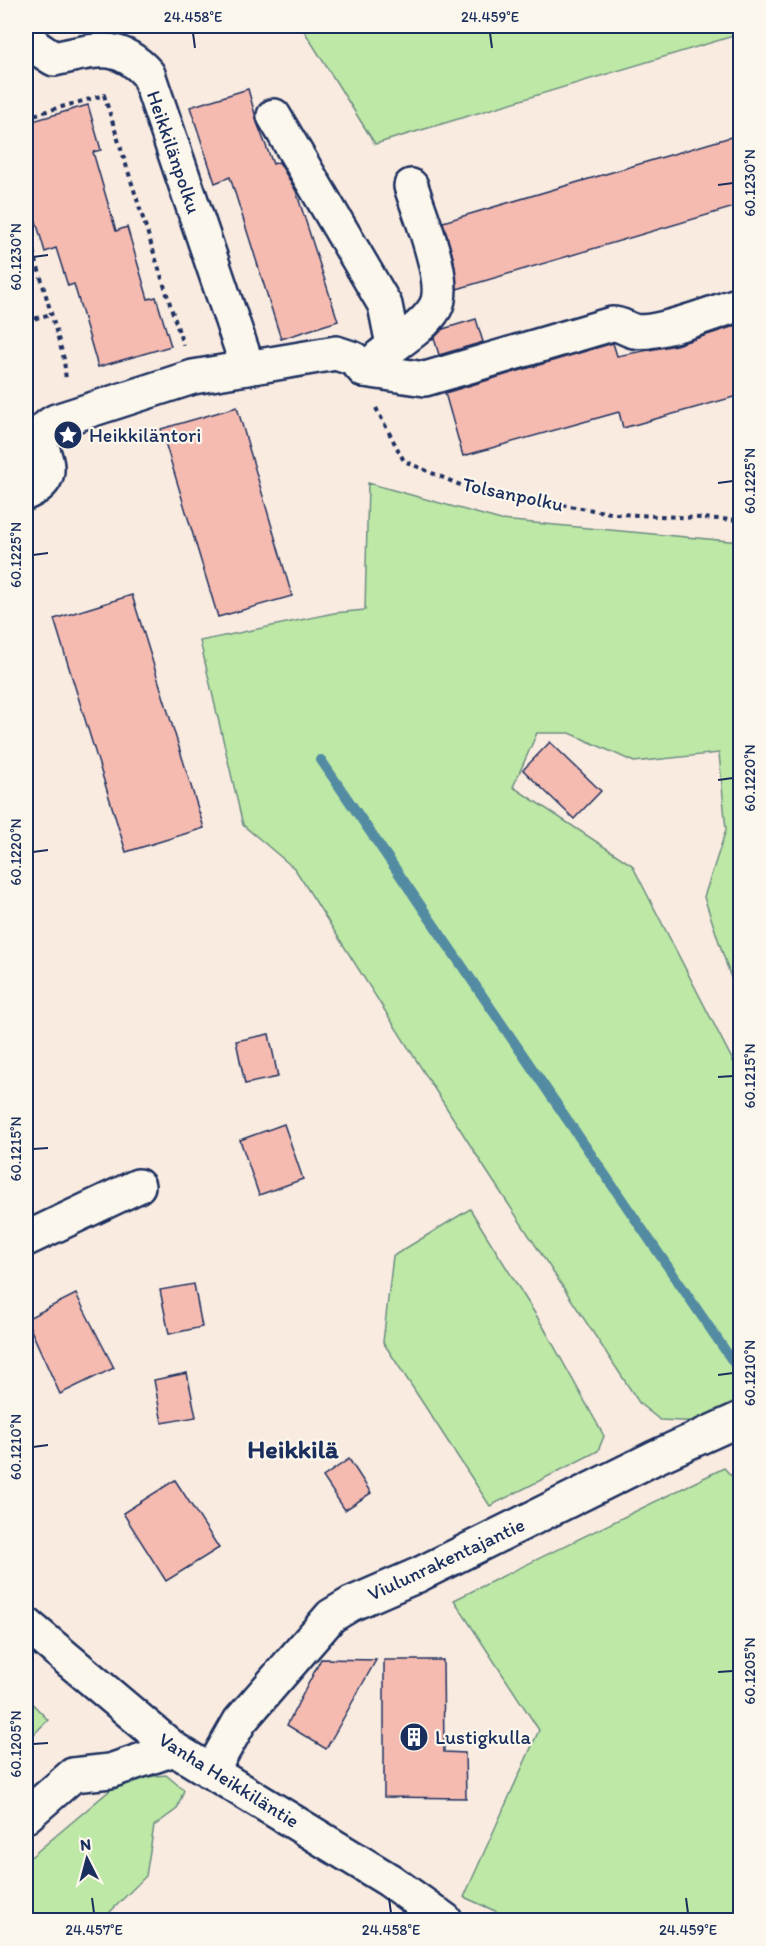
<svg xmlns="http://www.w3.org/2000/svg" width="766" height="1946" viewBox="0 0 766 1946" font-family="Itim,sans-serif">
  <rect width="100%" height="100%" fill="#faebe0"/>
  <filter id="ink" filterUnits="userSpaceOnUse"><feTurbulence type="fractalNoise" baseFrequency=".0167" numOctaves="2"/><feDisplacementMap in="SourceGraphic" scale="12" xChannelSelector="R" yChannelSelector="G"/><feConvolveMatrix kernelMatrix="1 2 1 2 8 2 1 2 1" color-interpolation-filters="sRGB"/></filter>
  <g filter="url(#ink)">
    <g fill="#bde8a5" stroke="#6c8c82" stroke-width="1.5">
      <polygon points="301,26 740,26 740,34 375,144"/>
      <polygon points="368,483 501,520 740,542 740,1005 704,897 726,830 719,753 634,762 570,733 537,733 513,787 632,865 734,1063 740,1067 740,1404 704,1422 660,1420 640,1404 486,1170 295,869 243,825 200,641 334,613 365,610"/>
      <polygon points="470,1209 544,1328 604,1436 598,1451 490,1506 383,1342 393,1256"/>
      <polygon points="724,1468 740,1485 740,1920 515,1920 464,1897 539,1730 454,1600"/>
      <polygon points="26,1697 48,1720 26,1742"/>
      <polygon points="166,1775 184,1790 177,1809 154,1826 146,1876 102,1920 26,1920 26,1861 115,1786 136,1778"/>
    </g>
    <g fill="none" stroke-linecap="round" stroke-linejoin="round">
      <polyline stroke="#538ba3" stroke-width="10" points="321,760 740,1372"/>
    </g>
    <g fill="#f5bbb1" stroke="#1b2f5e" stroke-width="1.5">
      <polygon points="248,89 258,125 273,164 279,162 296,191 338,321 281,339 230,177 215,183 190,107"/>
      <polygon points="88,105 101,150 93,152 116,231 127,227 148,299 156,297 171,346 98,367 74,284 68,286 56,248 45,252 26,187 26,123"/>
      <polygon points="741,134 741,205 457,289 454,261 443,222"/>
      <polygon points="476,319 483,342 439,355 434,338 443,329"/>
      <polygon points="741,324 741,395 623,428 619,412 463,456 445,393 613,343 617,356 676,345"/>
      <polygon points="237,407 292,596 218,617 161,429"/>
      <polygon points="132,595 204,828 126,852 54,619"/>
      <polygon points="550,742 601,791 574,819 523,770"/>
      <polygon points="269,1034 278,1077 245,1084 236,1041"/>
      <polygon points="284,1124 303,1179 259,1195 240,1140"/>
      <polygon points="194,1284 202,1327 169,1334 160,1290"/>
      <polygon points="76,1294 114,1368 60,1394 26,1319"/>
      <polygon points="187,1373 196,1417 162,1423 154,1380"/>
      <polygon points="349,1459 371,1493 345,1510 323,1477"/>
      <polygon points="175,1480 219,1548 166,1581 123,1513"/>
      <polygon points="321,1659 376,1660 326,1749 287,1725"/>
      <polygon points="384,1660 443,1660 444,1752 465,1753 466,1798 384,1797"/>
    </g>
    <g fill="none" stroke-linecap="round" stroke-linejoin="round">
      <g stroke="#1b2f5e" stroke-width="38">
        <g id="minor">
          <path d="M26 30 34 46 54 59C94 51 117 40 148 74L248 368"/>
          <polyline points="274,116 385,305 393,345"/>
          <path d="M379 357C397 342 423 328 435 308 450 283 419 213 411 186"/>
          <path d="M364 370 425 379 612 324C622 324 626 329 634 331 655 336 718 311 740 304"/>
          <path d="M26 493C76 471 16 441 56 421L193 377 336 353 354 359 364 370"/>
          <polyline points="26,1239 138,1186"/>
          <polyline points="26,1624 174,1749 389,1880 445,1920"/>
          <polyline points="211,1772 240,1721 331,1616 351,1604 418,1575 656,1457 740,1419"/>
          <polyline points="26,1816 73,1775 110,1771 174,1749"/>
        </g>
      </g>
      <g stroke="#1b2f5e" stroke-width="4" stroke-dasharray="4.5 4.5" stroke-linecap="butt">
        <polyline points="26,117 104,95 183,345"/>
        <polyline points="26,225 64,359 66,381"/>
        <polyline points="26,321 51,314"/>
        <polyline points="376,408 404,461 472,490 617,514 740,520"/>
      </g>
      <use href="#minor" stroke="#fbf7ec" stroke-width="33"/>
    </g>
  </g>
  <path fill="none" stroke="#1b2f5e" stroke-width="2" d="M193 33 195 48M490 33 492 48M718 185 733 183M33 257 48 255M718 483 733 481M33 555 48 553M718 780 733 778M33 852 48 850M718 1077 733 1076M33 1149 48 1148M718 1375 733 1373M33 1447 48 1445M718 1672 733 1671M33 1744 48 1743M92 1898 94 1913M389 1898 391 1913M686 1898 688 1913"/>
  <defs>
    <g id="sight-disc" transform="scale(1.5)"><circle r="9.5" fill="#1b2f5e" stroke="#fbf7ec"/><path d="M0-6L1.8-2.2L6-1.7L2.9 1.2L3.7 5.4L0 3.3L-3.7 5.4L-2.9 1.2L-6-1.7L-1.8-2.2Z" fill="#fff"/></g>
    <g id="building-disc" transform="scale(1.5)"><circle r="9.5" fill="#1b2f5e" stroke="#fbf7ec"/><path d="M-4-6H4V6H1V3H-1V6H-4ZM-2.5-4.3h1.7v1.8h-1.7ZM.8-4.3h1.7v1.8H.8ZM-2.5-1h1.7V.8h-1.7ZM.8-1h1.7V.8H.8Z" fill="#fff"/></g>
  </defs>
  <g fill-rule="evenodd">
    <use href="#sight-disc" x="68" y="435"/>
    <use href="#building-disc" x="414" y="1737"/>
  </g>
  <g text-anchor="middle" stroke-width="4.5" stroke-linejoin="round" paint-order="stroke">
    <g font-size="20" fill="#1b2f5e" stroke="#fbf7ec">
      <text transform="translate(174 152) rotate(71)" y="7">Heikkilänpolku</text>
      <text transform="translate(513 494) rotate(12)" y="7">Tolsanpolku</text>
      <text transform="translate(446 1559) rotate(-25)" y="7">Viulunrakentajantie</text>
      <text transform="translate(229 1780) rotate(32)" y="7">Vanha Heikkiläntie</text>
    </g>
    <g font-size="20" fill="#1b2f5e" stroke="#fbf7ec" text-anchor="start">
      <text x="89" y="442">Heikkiläntori</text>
      <text x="435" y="1744">Lustigkulla</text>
    </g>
    <g font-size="26" font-weight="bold" fill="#1b2f5e" stroke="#fbf7ec">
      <text x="293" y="1458">Heikkilä</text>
    </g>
  </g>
  <rect width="766" height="1946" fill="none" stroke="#fbf7ec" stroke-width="66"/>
  <g transform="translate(87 1859) rotate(354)" stroke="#fbf7ec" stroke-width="4.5" paint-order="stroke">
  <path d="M0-4.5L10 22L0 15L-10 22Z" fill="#1b2f5e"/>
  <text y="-9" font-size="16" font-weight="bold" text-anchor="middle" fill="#1b2f5e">N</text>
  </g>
  <rect x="33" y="33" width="700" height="1880" fill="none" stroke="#1b2f5e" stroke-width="2"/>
  <g font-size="15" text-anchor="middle" fill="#1b2f5e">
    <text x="193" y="22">24.458°E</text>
    <text x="490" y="22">24.459°E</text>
    <text transform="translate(750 183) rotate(-90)" y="5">60.1230°N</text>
    <text transform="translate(16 257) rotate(-90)" y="5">60.1230°N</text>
    <text transform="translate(750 481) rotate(-90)" y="5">60.1225°N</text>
    <text transform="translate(16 555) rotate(-90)" y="5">60.1225°N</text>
    <text transform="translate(750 778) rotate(-90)" y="5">60.1220°N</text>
    <text transform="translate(16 852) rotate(-90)" y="5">60.1220°N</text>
    <text transform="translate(750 1076) rotate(-90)" y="5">60.1215°N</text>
    <text transform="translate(16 1149) rotate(-90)" y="5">60.1215°N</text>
    <text transform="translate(750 1373) rotate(-90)" y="5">60.1210°N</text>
    <text transform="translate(16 1447) rotate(-90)" y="5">60.1210°N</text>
    <text transform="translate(750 1671) rotate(-90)" y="5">60.1205°N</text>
    <text transform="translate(16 1744) rotate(-90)" y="5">60.1205°N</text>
    <text x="94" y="1935">24.457°E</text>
    <text x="391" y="1935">24.458°E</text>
    <text x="688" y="1935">24.459°E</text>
  </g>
</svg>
